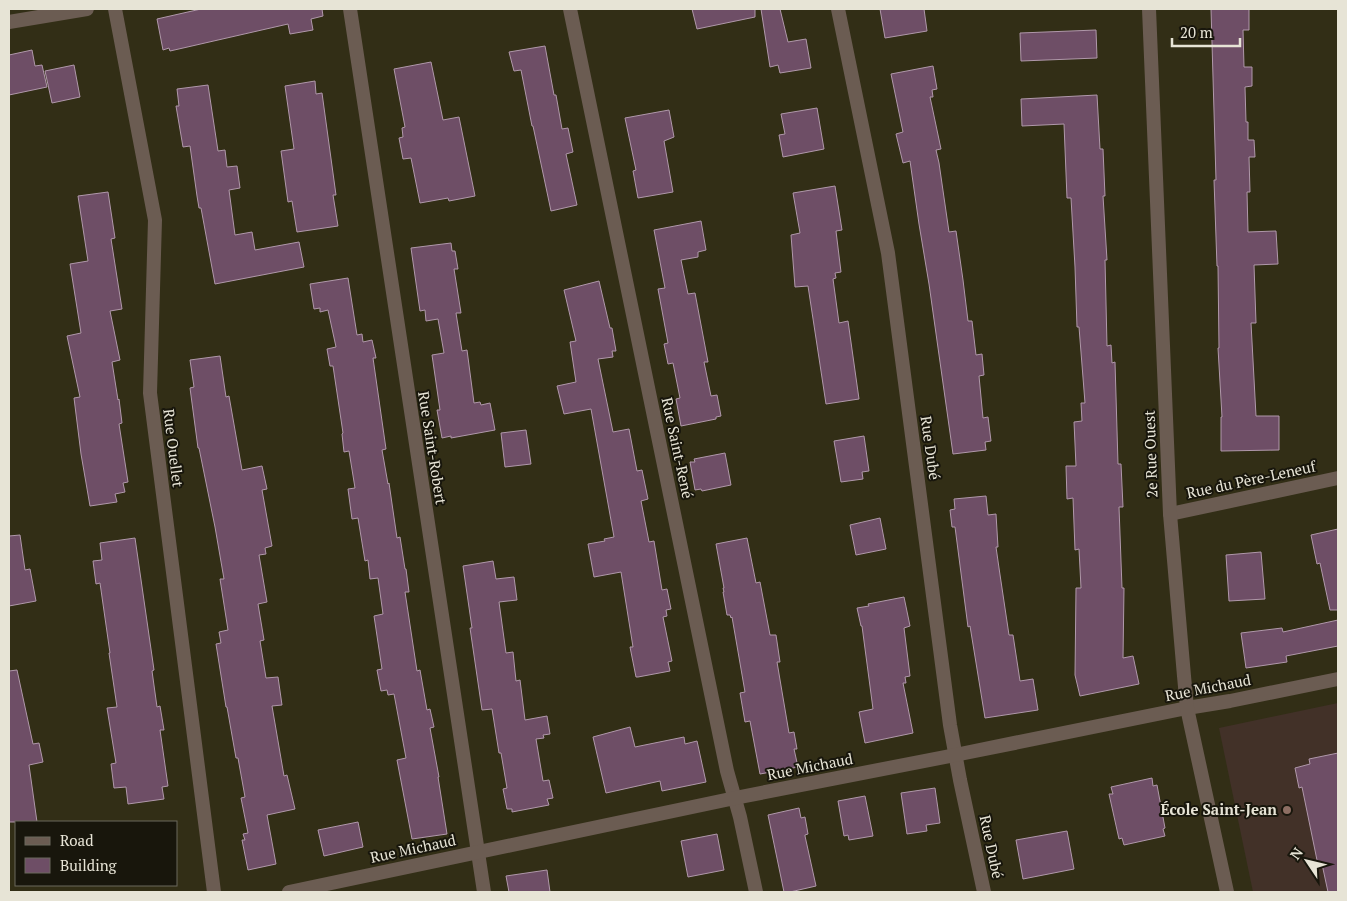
<svg xmlns="http://www.w3.org/2000/svg" width="1347" height="901" viewBox="0 0 1347 901" font-family="'PT Serif',serif">
  <rect width="100%" height="100%" fill="#322e16"/>
  <polygon fill="#423128" points="1338,703 1338,892 1253,892 1219,728"/>
  <g fill="#6e4e66" stroke="#b098aa">
    <polygon points="201,9 322,9 323,16 311,19 313,30 290,34 288,24 170,51 169,48 163,50 157,19"/>
    <polygon points="692,9 755,9 755,17 697,29"/>
    <polygon points="761,9 780,9 788,42 806,39 811,68 780,73 778,65 770,67"/>
    <polygon points="880,9 924,9 927,31 885,38"/>
    <polygon points="1211,9 1249,9 1249,30 1243,30 1244,67 1252,67 1252,86 1245,87 1246,122 1248,122 1248,140 1254,140 1255,157 1249,157 1250,192 1247,192 1248,232 1276,231 1278,264 1254,265 1256,323 1251,323 1256,416 1279,416 1279,450 1221,451 1221,417 1222,417 1218,348 1219,348 1218,266 1217,266 1214,180 1216,180"/>
    <polygon points="1096,30 1097,58 1021,61 1020,33"/>
    <polygon points="545,46 554,95 556,95 562,129 568,128 573,152 566,154 577,205 551,211 533,126 532,126 521,70 514,71 509,52"/>
    <polygon points="32,50 35,66 42,65 47,87 9,95 9,55"/>
    <polygon points="431,62 443,120 459,117 475,196 449,201 448,198 420,203 411,158 403,159 399,138 403,137 402,128 405,127 394,69"/>
    <polygon points="74,65 80,97 52,103 45,71"/>
    <polygon points="933,66 937,89 932,90 933,97 930,97 941,149 936,150 939,163 949,232 956,231 963,280 968,321 972,321 976,355 982,354 984,375 979,376 983,418 988,417 991,441 985,442 986,450 953,454 929,284 919,224 910,161 903,163 896,134 903,132 891,74"/>
    <polygon points="315,81 316,94 322,93 336,195 333,195 338,226 297,232 292,201 288,202 281,151 294,149 285,86"/>
    <polygon points="208,85 218,151 225,150 227,167 237,166 240,188 229,190 235,235 252,232 255,250 299,242 304,267 215,284 201,208 199,208 197,196 190,146 183,147 176,106 179,106 177,89"/>
    <polygon points="1097,95 1100,149 1103,149 1105,196 1103,196 1107,260 1105,260 1107,346 1111,345 1112,363 1115,362 1118,464 1121,464 1123,507 1119,507 1122,588 1124,588 1123,658 1133,656 1139,684 1080,696 1075,675 1076,588 1081,588 1079,549 1075,550 1073,498 1067,499 1066,466 1076,466 1074,422 1082,421 1081,403 1085,403 1079,327 1077,327 1075,267 1071,198 1067,198 1064,124 1022,126 1021,99"/>
    <polygon points="817,108 824,149 783,157 779,135 785,134 781,114"/>
    <polygon points="669,110 674,137 664,141 673,192 638,198 633,171 636,170 625,118"/>
    <polygon points="835,186 842,230 836,231 841,272 835,273 836,278 833,279 839,323 848,321 859,399 826,404 808,286 795,287 791,235 800,233 793,193"/>
    <polygon points="108,192 115,238 111,239 122,309 110,311 120,360 112,362 118,400 119,399 122,423 119,424 128,482 123,483 125,492 115,494 117,502 90,506 81,454 74,398 80,397 67,336 81,333 70,264 88,261 78,196"/>
    <polygon points="701,221 706,250 698,252 698,257 681,260 688,294 695,293 708,362 704,362 711,396 717,395 721,416 716,417 716,419 681,426 676,399 680,398 673,363 668,364 664,344 668,343 658,289 665,288 654,230"/>
    <polygon points="451,243 452,251 455,251 458,269 454,269 461,313 456,313 462,351 467,350 474,403 480,402 481,405 490,403 495,430 451,438 451,436 442,438 437,410 440,410 432,355 444,353 438,319 426,321 425,310 420,311 411,248"/>
    <polygon points="348,278 357,335 362,334 363,342 372,340 376,358 373,358 386,449 382,450 388,484 389,483 397,538 400,537 405,569 406,569 409,592 405,592 417,671 420,670 427,710 430,709 434,727 430,728 439,777 438,777 447,834 412,839 397,760 406,758 394,694 388,695 387,690 381,691 377,670 382,669 374,616 383,614 378,578 370,579 368,560 365,561 358,518 352,519 348,489 355,488 349,451 344,452 342,434 343,433 333,366 330,366 327,349 336,347 328,310 320,312 320,308 314,309 310,284"/>
    <polygon points="599,281 610,328 612,328 616,351 612,351 613,357 598,359 613,432 629,429 637,471 642,470 648,499 641,501 649,542 654,541 662,590 667,589 671,609 666,610 667,616 663,617 672,661 668,662 670,671 638,677 636,677 630,647 633,647 621,572 594,577 588,544 605,541 604,539 614,537 591,409 564,414 557,386 576,382 570,342 576,341 564,290"/>
    <polygon points="220,356 226,397 229,396 242,470 262,466 267,489 262,490 272,546 265,548 266,554 259,555 267,602 258,604 264,640 260,641 266,678 278,677 282,705 272,706 284,776 287,775 295,809 267,815 276,864 248,870 242,840 245,840 243,834 248,833 241,798 245,797 238,758 236,758 227,707 226,707 216,644 221,643 219,632 228,630 220,579 224,579 215,527 199,448 198,448 190,388 194,387 190,360"/>
    <polygon points="526,430 531,464 505,467 501,433"/>
    <polygon points="864,436 869,471 862,472 863,479 841,482 834,441"/>
    <polygon points="725,453 731,485 702,491 701,489 695,490 690,462 695,462 694,459"/>
    <polygon points="986,496 988,515 996,514 998,547 996,547 999,568 1009,635 1013,635 1020,681 1033,679 1038,710 985,718 970,626 968,627 955,527 952,527 950,510 955,509 954,499"/>
    <polygon points="880,518 886,549 856,555 850,525"/>
    <polygon points="1338,529 1338,610 1330,610 1320,563 1317,564 1311,535"/>
    <polygon points="20,535 25,570 30,569 36,601 9,606 9,536"/>
    <polygon points="135,538 154,670 152,671 157,707 160,706 164,730 160,730 168,786 162,787 164,799 128,804 126,787 114,788 111,764 116,763 107,708 117,707 109,653 110,653 100,583 96,584 93,561 102,560 100,543"/>
    <polygon points="747,538 756,583 760,582 770,635 776,635 780,662 777,662 789,733 794,732 797,749 794,749 798,767 760,774 750,721 745,722 740,693 745,692 732,617 731,618 730,615 727,615 723,592 724,592 723,588 724,588 716,544"/>
    <polygon points="1261,552 1265,599 1229,601 1226,555"/>
    <polygon points="493,561 496,579 514,577 517,600 499,602 506,653 513,652 516,681 520,680 525,720 547,716 550,734 543,735 544,738 536,739 543,781 549,780 553,798 547,799 549,805 512,812 512,809 507,809 503,789 507,788 501,753 499,753 492,709 482,710 470,628 472,628 463,566"/>
    <polygon points="904,597 910,626 904,628 910,676 905,677 906,683 903,683 913,733 865,743 859,712 873,709 862,626 861,626 857,608 869,606 868,604"/>
    <polygon points="1338,620 1338,646 1286,656 1287,662 1246,668 1241,633 1282,628 1283,632"/>
    <polygon points="17,670 33,744 39,743 43,762 29,765 37,822 9,822 9,671"/>
    <polygon points="630,727 635,747 684,737 685,744 697,741 706,782 662,791 660,781 606,793 593,737"/>
    <polygon points="1338,753 1338,892 1328,892 1322,864 1318,865 1302,787 1299,788 1295,768 1310,764 1309,759"/>
    <polygon points="1152,778 1153,786 1157,785 1165,828 1163,829 1165,836 1124,845 1122,838 1119,839 1109,794 1113,794 1111,787"/>
    <polygon points="935,788 940,823 926,825 927,831 907,834 901,793"/>
    <polygon points="865,796 873,836 849,840 848,835 844,836 838,801"/>
    <polygon points="799,808 801,818 805,817 808,834 805,835 805,836 816,886 790,892 784,892 768,815"/>
    <polygon points="358,822 363,847 324,856 318,830"/>
    <polygon points="1067,831 1074,869 1023,879 1016,840"/>
    <polygon points="717,834 724,870 688,877 681,841"/>
    <polygon points="547,870 550,892 509,892 506,876"/>
  </g>
  <g fill="none" stroke-linecap="round" stroke-linejoin="round">
    <g stroke="#6b5c52" stroke-width="14">
      <polyline points="115,9 155,220 150,393 214,892"/>
      <polyline points="350,9 484,892"/>
      <polyline points="570,9 727,771 740,817 756,892"/>
      <polyline points="838,9 888,253 950,725 960,780 984,892"/>
      <polyline points="1170,514 1338,478"/>
      <polyline points="289,892 735,798 955,755 1187,708 1230,701 1338,679"/>
    </g>
    <g stroke="#6b5c52" stroke-width="14">
      <polyline points="1149,9 1170,514 1184,676 1187,708 1227,892"/>
      <polyline points="9,22 87,9"/>
    </g>
  </g>
  <circle fill="#8d6e63" stroke="#18160c" stroke-width="2" cx="1287" cy="810" r="5"/>
  <g text-anchor="middle" stroke-width="4" stroke-linejoin="round" paint-order="stroke">
    <g font-size="15" fill="#e7e4d6" stroke="#18160c">
      <text transform="translate(173 448) rotate(83)" y="5">Rue Ouellet</text>
      <text transform="translate(432 448) rotate(81)" y="5">Rue Saint-Robert</text>
      <text transform="translate(677 448) rotate(78)" y="5">Rue Saint-René</text>
      <text transform="translate(930 448) rotate(82)" y="5">Rue Dubé</text>
      <text transform="translate(1151 454) rotate(-92)" y="5">2e Rue Ouest</text>
      <text transform="translate(1251 480) rotate(-12)" y="5">Rue du Père-Leneuf</text>
      <text transform="translate(1208 688) rotate(-11)" y="5">Rue Michaud</text>
      <text transform="translate(810 767) rotate(-11)" y="5">Rue Michaud</text>
      <text transform="translate(991 847) rotate(78)" y="5">Rue Dubé</text>
      <text transform="translate(413 849) rotate(-12)" y="5">Rue Michaud</text>
    </g>
    <g font-size="15" font-weight="bold" fill="#e7e4d6" stroke="#18160c" text-anchor="end">
      <text x="1277" y="815">École Saint-Jean</text>
    </g>
  </g>
  <rect width="1347" height="901" fill="none" stroke="#e7e4d6" stroke-width="20"/>
  <rect x="15" y="821" width="162" height="65" fill="#18160c" stroke="#6b685d"/>
  <rect x="25" y="837" width="25" height="8" fill="#6b5c52" stroke="#6b685d"/>
  <text x="60" y="846" font-size="15" fill="#e7e4d6">Road</text>
  <rect x="25" y="858" width="25" height="15" fill="#6e4e66" stroke="#6b685d"/>
  <text x="60" y="871" font-size="15" fill="#e7e4d6">Building</text>
  <g transform="translate(1307 861) rotate(305)" stroke="#18160c" stroke-width="4" paint-order="stroke">
  <path d="M0-4L9 19L0 12L-9 19Z" fill="#e7e4d6"/>
  <text y="-8" font-size="14" font-weight="bold" text-anchor="middle" fill="#e7e4d6">N</text>
  </g>
  <path d="M1172 38v8h68v-8" fill="none" stroke="#e7e4d6" stroke-width="2.5"/>
  <text x="1180" y="38" font-size="15" fill="#e7e4d6" stroke="#18160c" stroke-width="4" paint-order="stroke">20 m</text>
</svg>
